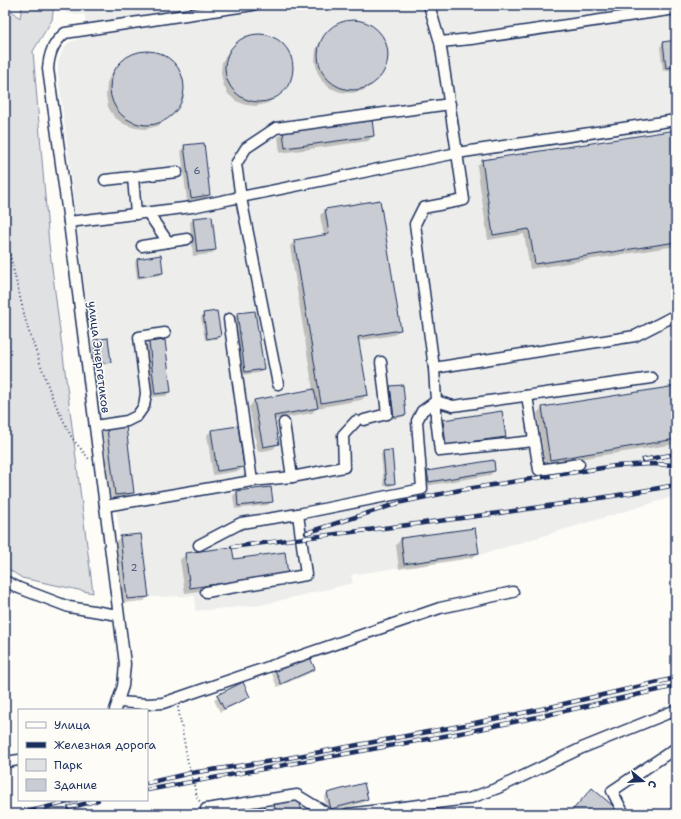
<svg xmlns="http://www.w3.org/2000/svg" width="681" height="819" viewBox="0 0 681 819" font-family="'Shantell Sans',sans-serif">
  <rect width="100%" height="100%" fill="#fdfcf7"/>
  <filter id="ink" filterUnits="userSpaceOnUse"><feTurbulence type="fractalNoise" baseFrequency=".025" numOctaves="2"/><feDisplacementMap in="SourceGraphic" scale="8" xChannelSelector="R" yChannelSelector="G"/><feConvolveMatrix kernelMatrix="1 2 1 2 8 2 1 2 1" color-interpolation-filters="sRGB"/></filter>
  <g filter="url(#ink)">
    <polygon fill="#edeeec" points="66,5 676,5 676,496 480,555 351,575 353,583 261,605 195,611 195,596 149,597 127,599 106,420 100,420 96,375 105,374 104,363 96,364 94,340 100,339 98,325 89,323 58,73 58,63 62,52 68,43 86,36 85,15 66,13"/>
    <polygon fill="#e0e1e3" stroke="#7e88a0" points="5,5 20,18 22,5 54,5 52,20 33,51 49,244 93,593 22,578 5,567"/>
    <g fill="#0003">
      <polygon points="346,21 357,21 369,24 378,31 385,41 388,52 387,63 382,73 371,86 362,91 351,93 340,92 330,88 322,81 317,71 315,61 316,49 322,39 335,26"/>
      <polygon points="262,34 273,37 282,43 289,52 292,63 292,74 288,84 277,97 268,103 257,106 246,105 236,101 228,94 223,84 221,73 222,62 228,52 240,40 251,35"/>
      <polygon points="676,41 676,69 663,71 660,47 663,43"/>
      <polygon points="149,51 161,54 171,61 179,70 183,82 183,94 179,105 167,119 158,126 146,129 135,128 124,124 114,117 108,107 106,95 107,83 112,72 125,58 136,53"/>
      <polygon points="676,131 676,246 530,269 524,234 488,240 477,166 482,161"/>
      <polygon points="284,132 373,136 368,141 280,153 278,137"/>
      <polygon points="185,146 209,195 205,199 187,201 181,150"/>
      <polygon points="326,210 400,329 394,335 358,341 367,395 361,400 317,408 312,413 274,420 278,444 273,449 258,452 249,407 254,401 313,390 290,246 295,241 324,236 320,215"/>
      <polygon points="194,219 215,250 211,254 193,256 190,222"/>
      <polygon points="137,260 162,273 160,275 137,279 135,262"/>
      <polygon points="255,312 263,369 259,373 241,375 233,318 237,314"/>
      <polygon points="204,314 220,336 217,339 205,340 201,317"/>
      <polygon points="94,341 110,362 107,364 94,366 92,343"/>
      <polygon points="149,343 169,392 166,396 151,397 145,347"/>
      <polygon points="391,387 405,415 402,417 392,419 388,390"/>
      <polygon points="676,387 676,444 545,464 537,413 542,408"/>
      <polygon points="443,421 504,436 499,442 441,450 438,426"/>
      <polygon points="107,429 132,493 128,497 111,499 103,433"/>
      <polygon points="211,431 243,467 239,471 213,475 207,435"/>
      <polygon points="384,452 394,483 391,486 384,486 381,454"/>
      <polygon points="493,461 494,471 490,475 425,486 424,476 428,472"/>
      <polygon points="270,488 272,501 268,505 235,509 233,496 237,492"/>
      <polygon points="474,529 478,553 472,558 399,569 396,545 401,539"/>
      <polygon points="120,537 148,597 144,601 123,603 116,541"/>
      <polygon points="186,554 233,560 282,579 185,593 180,560"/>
      <polygon points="314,669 310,673 277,687 272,674 276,670"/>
      <polygon points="218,696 249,696 245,700 220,712 214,700"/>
      <polygon points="327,794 367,799 363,803 327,812 324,798"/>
      <polygon points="298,799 301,813 300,814 274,814 272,806 275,804"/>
      <polygon points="247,808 263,810 247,814"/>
      <polygon points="676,810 676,814 666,814"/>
    </g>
    <g fill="#c9ccd3" stroke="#1b2f5e">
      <circle cx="353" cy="55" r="35"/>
      <circle cx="259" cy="68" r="34"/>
      <polygon points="676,40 676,66 666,68 663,42"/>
      <circle cx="147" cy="88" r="37"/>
      <polygon points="372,119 374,136 285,148 283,131"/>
      <polygon points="676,130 676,242 535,264 529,229 493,235 482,160"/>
      <polygon points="204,143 210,195 191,198 184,145"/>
      <polygon points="380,200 401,330 358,337 368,395 321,403 294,240 329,234 325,209"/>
      <polygon points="212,216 216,250 197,252 193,218"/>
      <polygon points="161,255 163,273 139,277 137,259"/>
      <polygon points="217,311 221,336 207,339 203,313"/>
      <polygon points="255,311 264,369 245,372 237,313"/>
      <polygon points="108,338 111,362 96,364 94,340"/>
      <polygon points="165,340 171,392 155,394 149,342"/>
      <polygon points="403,385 406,415 394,417 390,386"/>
      <polygon points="676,386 676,439 550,460 542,407"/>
      <polygon points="314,389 318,408 274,416 279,444 263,447 254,400"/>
      <polygon points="502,411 506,437 446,445 443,420"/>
      <polygon points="126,426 134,493 115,495 107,428"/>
      <polygon points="238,426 244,467 217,471 211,430"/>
      <polygon points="392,450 395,484 386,484 383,451"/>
      <polygon points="494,460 495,471 429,482 427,471"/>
      <polygon points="271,487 273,502 238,506 237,491"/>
      <polygon points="475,528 479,553 404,564 401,538"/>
      <polygon points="141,534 149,597 127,599 120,536"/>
      <polygon points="232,547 234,559 285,552 288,574 190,588 185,553"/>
      <polygon points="309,655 315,669 281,684 275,670"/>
      <polygon points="243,682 250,697 224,709 217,695"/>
      <polygon points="364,783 368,799 331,809 327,793"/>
      <polygon points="592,788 619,811 617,814 569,814"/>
      <polygon points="299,798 302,813 276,814 274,803"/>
      <polygon points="264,805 265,810 247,813 246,808"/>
    </g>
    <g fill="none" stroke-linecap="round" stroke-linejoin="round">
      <g stroke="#1b2f5e" stroke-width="13">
        <g id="minor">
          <polyline points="440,42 471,39 676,9"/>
          <polyline points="133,177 136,214"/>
          <polyline points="105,180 177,172"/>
          <polyline points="148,213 168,242 187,239"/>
          <polyline points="69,222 192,207 457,153 440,42 429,5"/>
          <polyline points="142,246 168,242"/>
          <polyline points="229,319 252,481"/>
          <polyline points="434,368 635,336 676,315"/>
          <polyline points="278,384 241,198 236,164 246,148 276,128 450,104"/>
          <polyline points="527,396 539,470 579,464"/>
          <polyline points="364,420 387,414 381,362"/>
          <polyline points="284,423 292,477"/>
          <polyline points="95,426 127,421 137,416 144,406 146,393 139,337 165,333"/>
          <polyline points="534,441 440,451 436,418 436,401 453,406 652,378"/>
          <polyline points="105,506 252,481 292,477 344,467 343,435 356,421"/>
          <polyline points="199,545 241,523 298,514 422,489 417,421 422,411 436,401 434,368 415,224 423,208 464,200 457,153 676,120"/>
          <polyline points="5,581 19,588 69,607 118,615"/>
          <polyline points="206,592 306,575 298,514"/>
          <polyline points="118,702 148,704 163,703 440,608 513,592"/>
          <path d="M115 710 123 686 125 664 69 222 48 69C49 54 53 43 65 33L253 5"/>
          <polyline points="5,762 19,760"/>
          <polyline points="206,809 297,795 328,814"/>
          <polyline points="347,814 468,799 498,788 582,748 676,710"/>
          <polyline points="624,814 612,791 676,748"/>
        </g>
      </g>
      <g stroke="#1b2f5e" stroke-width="2" stroke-dasharray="1 3" stroke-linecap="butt">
        <polyline points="5,235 27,326 52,397 72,438 89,459"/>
        <polyline points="178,707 188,763 197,797 200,802"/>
        <polyline points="189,814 197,810"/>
      </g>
      <use href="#minor" stroke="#fdfcf7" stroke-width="10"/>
      <g stroke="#1b2f5e" stroke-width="4.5">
        <g id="rail">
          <polyline points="643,460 676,454"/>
          <polyline points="306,533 402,502 460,490 615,466 651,464 676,465"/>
          <path d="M232 547C380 528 529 512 676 485"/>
          <polyline points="147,783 191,773 272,761 465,725 546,708 676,678"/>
          <polyline points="147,790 466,732 542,716 676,686"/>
          <polyline points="69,808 98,800"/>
          <polyline points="19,814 76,800"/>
        </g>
      </g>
      <use href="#rail" stroke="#fdfcf7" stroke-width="3" stroke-dasharray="9" stroke-linecap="butt"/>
    </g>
  </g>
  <g text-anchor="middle" stroke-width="3" stroke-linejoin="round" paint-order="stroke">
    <g font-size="10" fill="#46567b">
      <text x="197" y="174">6</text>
      <text x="134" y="571">2</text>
    </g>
    <g font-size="12" fill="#1b2f5e" stroke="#fdfcf7">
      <text transform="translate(99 357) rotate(83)" y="4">улица Энергетиков</text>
    </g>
  </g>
  <rect width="681" height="819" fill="none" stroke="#fdfcf7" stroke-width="20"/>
  <rect x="10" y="10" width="661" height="799" fill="none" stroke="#1b2f5e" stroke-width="1.5" filter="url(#ink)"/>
  <rect x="18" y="709" width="130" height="92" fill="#fdfcf7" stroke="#a3aaba"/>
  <rect x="26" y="722" width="20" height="6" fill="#fdfcf7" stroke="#a3aaba"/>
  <text x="54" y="729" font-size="12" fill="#1b2f5e">Улица</text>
  <rect x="26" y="742" width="20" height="6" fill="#1b2f5e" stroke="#a3aaba"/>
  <text x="54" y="749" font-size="12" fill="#1b2f5e">Железная дорога</text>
  <rect x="26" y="759" width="20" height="12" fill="#e0e1e3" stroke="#a3aaba"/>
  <text x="54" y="769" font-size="12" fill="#1b2f5e">Парк</text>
  <rect x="26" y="779" width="20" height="12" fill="#c9ccd3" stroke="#a3aaba"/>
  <text x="54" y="789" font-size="12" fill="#1b2f5e">Здание</text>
  <g transform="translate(643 781) rotate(108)" stroke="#fdfcf7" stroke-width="3" paint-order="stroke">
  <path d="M0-3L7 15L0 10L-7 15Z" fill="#1b2f5e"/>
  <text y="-6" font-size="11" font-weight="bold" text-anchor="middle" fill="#1b2f5e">С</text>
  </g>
</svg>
